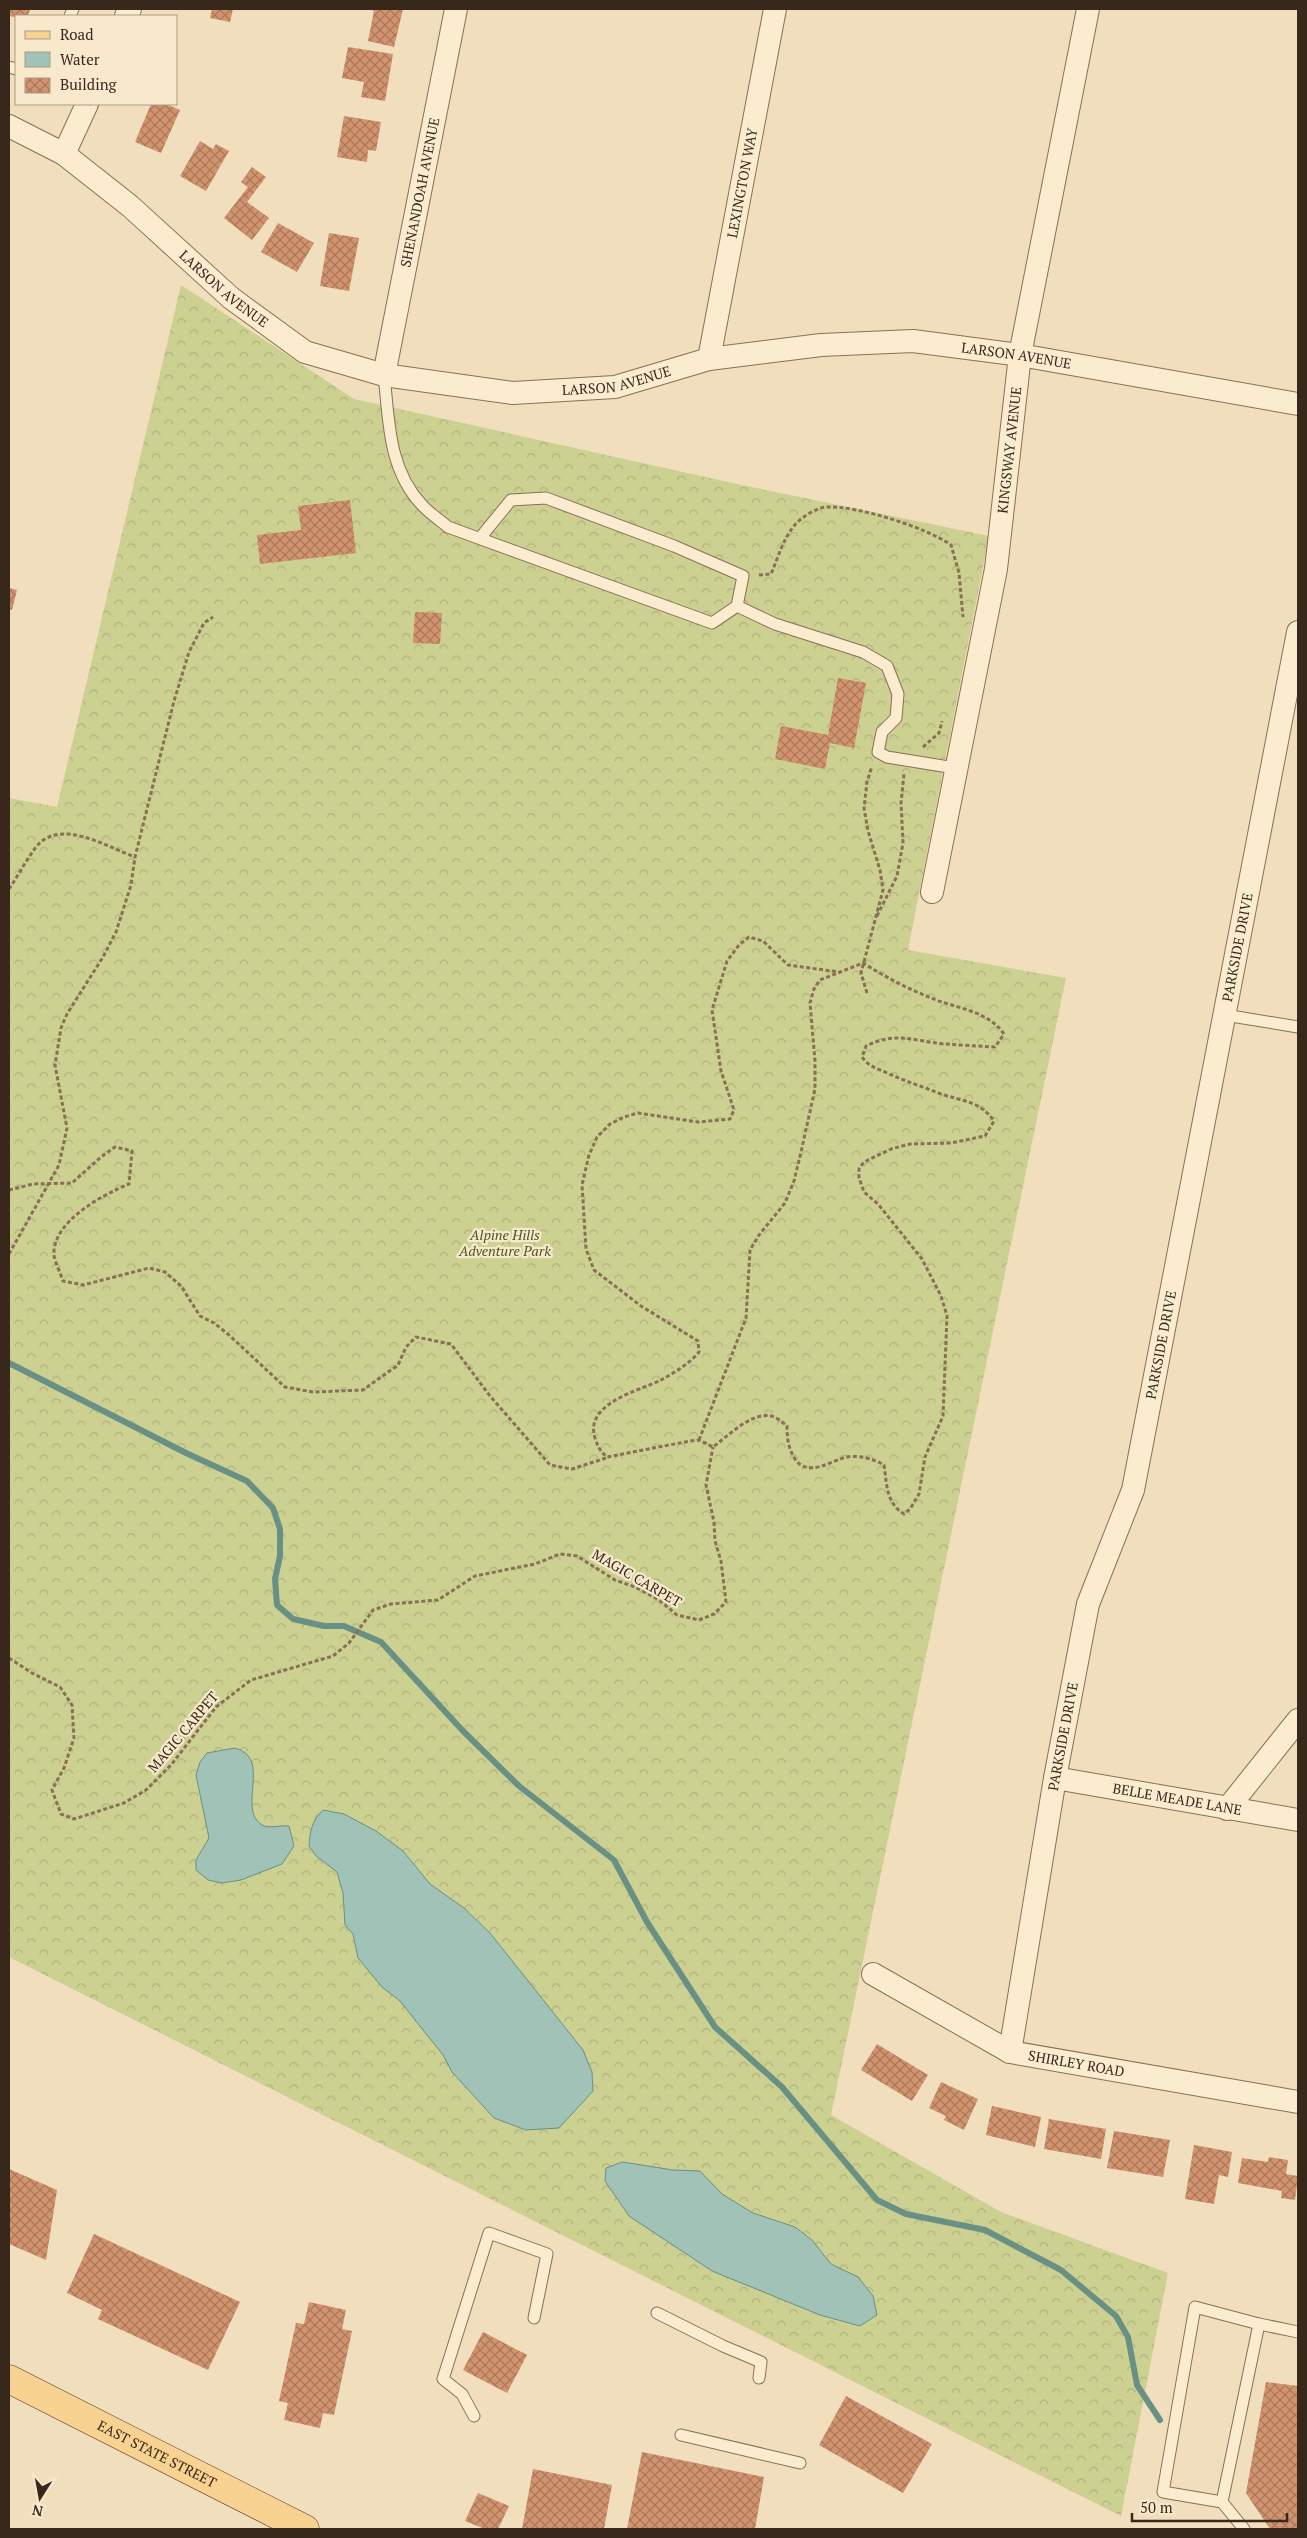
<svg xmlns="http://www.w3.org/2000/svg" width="1307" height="2538" viewBox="0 0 1307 2538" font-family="'PT Serif',serif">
  <defs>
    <pattern id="forest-crowns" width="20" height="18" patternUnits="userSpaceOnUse" patternTransform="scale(1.25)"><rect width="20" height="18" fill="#ccd090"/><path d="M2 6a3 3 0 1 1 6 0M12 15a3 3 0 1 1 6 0" fill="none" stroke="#b0b37c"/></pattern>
    <pattern id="building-cross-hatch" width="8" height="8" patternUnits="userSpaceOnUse" patternTransform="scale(1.25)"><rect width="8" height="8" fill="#d2936f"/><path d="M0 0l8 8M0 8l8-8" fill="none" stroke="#ab785a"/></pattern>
  </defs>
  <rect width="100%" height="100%" fill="#f1debd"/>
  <polygon fill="url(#forest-crowns)" points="181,285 354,399 737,484 989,536 908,950 1066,978 831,2115 1001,2212 1168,2273 1121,2516 9,1957 9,798 57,807"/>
  <g fill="#a1c2b6" stroke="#689084">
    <path d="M235 1748C273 1758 236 1809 262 1825 269 1829 280 1825 289 1826L294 1846 282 1864 241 1880 222 1883 208 1880 196 1870V1860L209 1838 196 1775 200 1762 207 1753Z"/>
    <path d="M323 1810 344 1814 376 1831 403 1851 430 1884 464 1908 490 1933 583 2050 592 2072 593 2091 559 2128 526 2130 494 2118 452 2072 443 2055 400 2001 382 1987 358 1958 353 1934 345 1925 343 1893 337 1872 316 1856 309 1846C310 1831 312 1820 323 1810Z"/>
    <polygon points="622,2162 673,2170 700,2171 722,2194 753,2213 795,2227 812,2240 831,2264 858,2277 873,2296 877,2315 860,2326 820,2315 712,2271 629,2216 605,2181 606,2168"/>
  </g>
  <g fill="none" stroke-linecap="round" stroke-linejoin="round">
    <polyline stroke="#689084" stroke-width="6" points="9,1363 186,1453 247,1481 273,1508 280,1529 280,1556 275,1579 277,1605 293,1619 324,1626 344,1626 381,1642 463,1731 519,1786 614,1860 647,1922 715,2027 782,2087 877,2200 906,2214 985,2230 1061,2270 1116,2316 1128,2337 1137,2385 1160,2420"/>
  </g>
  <g fill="url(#building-cross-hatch)">
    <polygon points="9,9 30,9 28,16 16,17 9,16"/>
    <polygon points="212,9 233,9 230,22 210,18"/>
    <polygon points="368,9 403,9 394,47 368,41 374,11"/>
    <polygon points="348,47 393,54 385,101 361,97 364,82 342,78"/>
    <polygon points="151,104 166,104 180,110 161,153 135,142"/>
    <polygon points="344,116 381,122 376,151 368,150 367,162 337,157"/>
    <polygon points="200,141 213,149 216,144 229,151 206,191 180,176"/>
    <polygon points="252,167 266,177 247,202 269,218 252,240 224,218 248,187 241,182"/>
    <polygon points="278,223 314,243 297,272 261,252"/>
    <polygon points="329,233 359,238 349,291 320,286"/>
    <polygon points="350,500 356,553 260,564 257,535 301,530 298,506"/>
    <polygon points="9,588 17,590 12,610 9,609"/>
    <polygon points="415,612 442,613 440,644 413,643"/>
    <polygon points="838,678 866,683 854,748 830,743 825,769 775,759 781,726 828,735"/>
    <polygon points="877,2044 928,2075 912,2101 861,2070"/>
    <polygon points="941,2082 978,2099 964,2130 944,2120 946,2116 929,2108"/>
    <polygon points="992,2106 1041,2117 1035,2147 986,2135"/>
    <polygon points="1049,2119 1106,2129 1101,2159 1044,2149"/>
    <polygon points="1114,2131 1170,2140 1163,2177 1107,2168"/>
    <polygon points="1194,2145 1232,2152 1228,2177 1219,2175 1214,2204 1185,2199"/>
    <polygon points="1269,2157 1288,2160 1286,2174 1298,2176 1295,2200 1281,2198 1282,2191 1238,2183 1242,2158 1268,2162"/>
    <polygon points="9,2169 57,2190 46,2260 9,2244"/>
    <polygon points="94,2234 240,2302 208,2370 98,2319 102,2310 67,2293"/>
    <polygon points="309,2302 346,2310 342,2329 352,2331 334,2415 323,2413 320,2428 284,2420 288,2403 279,2401 296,2323 304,2324"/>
    <polygon points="483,2332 527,2355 507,2393 463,2370"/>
    <polygon points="1266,2382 1298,2386 1298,2529 1270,2529 1246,2493"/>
    <polygon points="846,2396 932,2444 903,2493 819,2445"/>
    <polygon points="642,2452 764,2477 755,2529 627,2529"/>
    <polygon points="533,2469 612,2485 604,2529 522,2529"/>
    <polygon points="478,2493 509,2506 498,2529 485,2529 465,2521"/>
  </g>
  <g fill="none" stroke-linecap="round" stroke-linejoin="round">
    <g stroke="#8a6e55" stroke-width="13">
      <g id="service">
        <polyline points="70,16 73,9"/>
        <polyline points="9,67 16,69"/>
        <path d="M384 375C389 420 388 469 422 505 429 513 440 520 448 527L712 623 737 606 743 576 674 546 546 498 511 500 480 538"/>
        <polyline points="737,606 775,624 863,652 887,666 898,694 896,718 882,732 878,752 887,757 955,768"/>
        <polyline points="1225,1015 1298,1027"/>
        <polyline points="657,2313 723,2346 761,2362 759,2378"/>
        <polyline points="1259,2324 1298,2332"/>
        <polyline points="474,2416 462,2394 443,2379 489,2233 547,2254 534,2318"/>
        <polyline points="681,2435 800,2463"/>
        <polyline points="1222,2502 1259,2324 1195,2307 1163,2492 1222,2502 1244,2529"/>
      </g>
    </g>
    <g stroke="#8a6e55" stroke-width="24">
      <g id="minor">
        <polyline points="126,16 130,9"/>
        <path id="s1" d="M9 126 64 154 130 206 231 298 305 352 384 375 513 393 615 387 709 359 821 345 913 341 1020 355 1298 404"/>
        <polyline points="64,154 87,104"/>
        <path id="s2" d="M709 359 775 9"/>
        <path id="s3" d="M384 375 456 9"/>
        <path id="s4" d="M932 892 996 569 1020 355 1088 9"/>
        <path id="s5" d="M1055 1778 1298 1820"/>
        <polyline points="1227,1809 1298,1720"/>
        <path id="s6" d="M873 1974 1010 2052 1298 2102"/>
        <path id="s7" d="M1010 2052 1055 1778 1088 1604 1133 1490 1298 632"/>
      </g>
    </g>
    <g stroke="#573c2a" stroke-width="29">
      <g id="primary">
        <path id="s8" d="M9 2379 305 2529"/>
      </g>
    </g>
    <g stroke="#8a6e55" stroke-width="3" stroke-dasharray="4 2.5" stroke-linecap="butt">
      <path d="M759 575 771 574C778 558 783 539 794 526 800 518 817 507 827 507 855 505 928 528 951 545L959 573 963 617"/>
      <polyline points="923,747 939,733 942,721"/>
      <path d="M9 889C18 876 26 860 36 847 60 817 107 847 135 857L174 701 189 652 204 623 213 617"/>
      <polyline points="877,916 897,876 903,843 901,803 904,774"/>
      <polyline points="867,993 861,973 883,890 880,870 868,831 864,808 867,782 872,766"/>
      <path d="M9 1190 33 1184 72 1183 101 1157 115 1147 132 1151 129 1184C102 1195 52 1222 54 1255 55 1263 61 1274 63 1281L83 1285 149 1268 165 1272 181 1286 200 1316 214 1323 229 1335 285 1387 313 1392 363 1390 398 1365 406 1347 416 1337 451 1344 490 1396 550 1465 572 1469 606 1458"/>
      <polyline points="9,1254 59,1165 67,1128 55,1065 61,1028 67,1014 103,957 116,932 131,885 135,857"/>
      <path d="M699 1440 746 1318 750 1250 759 1235 785 1203 794 1181 801 1152 815 1089V1061L810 1003 814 989 820 980 863 963C884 976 906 988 929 997 953 1008 988 1010 1004 1034L995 1047C978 1046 960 1045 944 1044 914 1041 896 1031 866 1046L862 1057C868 1066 878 1069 887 1073 905 1081 923 1087 941 1094 962 1101 980 1101 994 1121L985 1136 951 1143 910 1144 891 1149 864 1162 859 1169V1178L864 1192 878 1204 922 1259 941 1296 947 1316 943 1416 925 1457 919 1494 910 1509 904 1514C886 1503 887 1485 884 1465 874 1459 860 1455 847 1457 830 1461 808 1478 795 1459 788 1448 787 1438 787 1426 782 1422 776 1417 771 1416 751 1412 728 1436 713 1447L699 1440 690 1441 607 1457C600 1451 598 1447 595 1438 584 1403 639 1391 661 1380 674 1373 689 1364 699 1352L698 1341 641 1306 594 1270 586 1249 582 1185 589 1155 597 1137 610 1124 624 1117 638 1113 698 1122 730 1119 734 1110 721 1071 712 1010 727 961 739 945 749 937 763 941 788 965 839 972"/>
      <polyline points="9,1658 32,1673 60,1687 72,1705 74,1738 64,1768 52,1790 61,1814 74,1819 124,1803 146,1790 171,1765 216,1707 251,1680 333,1656 349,1643 373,1610 391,1604 438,1600 475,1576 535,1564 560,1554 577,1556 615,1580 635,1587 659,1600 677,1615 699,1620 714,1614 726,1602 721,1561 715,1541 714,1522 706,1485 713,1447"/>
    </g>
    <use href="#service" stroke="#fbecd0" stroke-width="11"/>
    <use href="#minor" stroke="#fbecd0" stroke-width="22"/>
    <use href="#primary" stroke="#f8d290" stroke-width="28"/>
  </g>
  <g text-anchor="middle" stroke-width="4.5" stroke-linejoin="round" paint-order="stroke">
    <g font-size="14" fill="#38271b" stroke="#f8e9cd">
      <text dy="5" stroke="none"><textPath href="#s2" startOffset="179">LEXINGTON WAY</textPath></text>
      <text dy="5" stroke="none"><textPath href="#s3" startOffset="186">SHENANDOAH AVENUE</textPath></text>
      <text dy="5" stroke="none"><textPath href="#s1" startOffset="271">LARSON AVENUE</textPath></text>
      <text dy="5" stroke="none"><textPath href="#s1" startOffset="1096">LARSON AVENUE</textPath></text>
      <text dy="5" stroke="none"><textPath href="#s1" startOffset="691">LARSON AVENUE</textPath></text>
      <text dy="5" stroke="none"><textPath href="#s4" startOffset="449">KINGSWAY AVENUE</textPath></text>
      <text dy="5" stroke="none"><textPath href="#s7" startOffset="1130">PARKSIDE DRIVE</textPath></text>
      <text dy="5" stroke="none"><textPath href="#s7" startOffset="725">PARKSIDE DRIVE</textPath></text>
      <text transform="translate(637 1578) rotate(30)" y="5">MAGIC CARPET</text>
      <text transform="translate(183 1732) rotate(-50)" y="5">MAGIC CARPET</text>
      <text dy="5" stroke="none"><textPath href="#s7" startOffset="320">PARKSIDE DRIVE</textPath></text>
      <text dy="5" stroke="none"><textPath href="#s5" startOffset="124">BELLE MEADE LANE</textPath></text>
      <text dy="5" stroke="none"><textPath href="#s6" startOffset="225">SHIRLEY ROAD</textPath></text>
      <text dy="5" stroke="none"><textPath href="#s8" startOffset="166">EAST STATE STREET</textPath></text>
    </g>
    <g font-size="14" font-style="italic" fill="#4c5620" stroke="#f8e9cd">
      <text x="505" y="1240">Alpine Hills<tspan x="505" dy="16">Adventure Park</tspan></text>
    </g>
  </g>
  <rect width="1307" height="2538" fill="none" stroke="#38271b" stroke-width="20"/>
  <rect x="15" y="15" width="162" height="90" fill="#f8e9cd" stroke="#ab9b86"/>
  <rect x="25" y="31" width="25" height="8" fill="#f8d290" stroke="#ab9b86"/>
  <text x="60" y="40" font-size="15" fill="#38271b">Road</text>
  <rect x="25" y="52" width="25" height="15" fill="#a1c2b6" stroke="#ab9b86"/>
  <text x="60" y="65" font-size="15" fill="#38271b">Water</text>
  <rect x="25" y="78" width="25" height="15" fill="url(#building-cross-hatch)" stroke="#ab9b86"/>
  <text x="60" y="90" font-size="15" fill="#38271b">Building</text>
  <g transform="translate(40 2498) rotate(191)" stroke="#f8e9cd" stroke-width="4" paint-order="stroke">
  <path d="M0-4L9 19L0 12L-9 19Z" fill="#38271b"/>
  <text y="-8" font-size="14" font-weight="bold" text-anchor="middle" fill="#38271b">N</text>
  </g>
  <path d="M1132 2513v8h155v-8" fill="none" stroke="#38271b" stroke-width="2.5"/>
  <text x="1140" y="2513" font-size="15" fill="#38271b" stroke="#f8e9cd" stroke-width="4" paint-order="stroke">50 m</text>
</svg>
